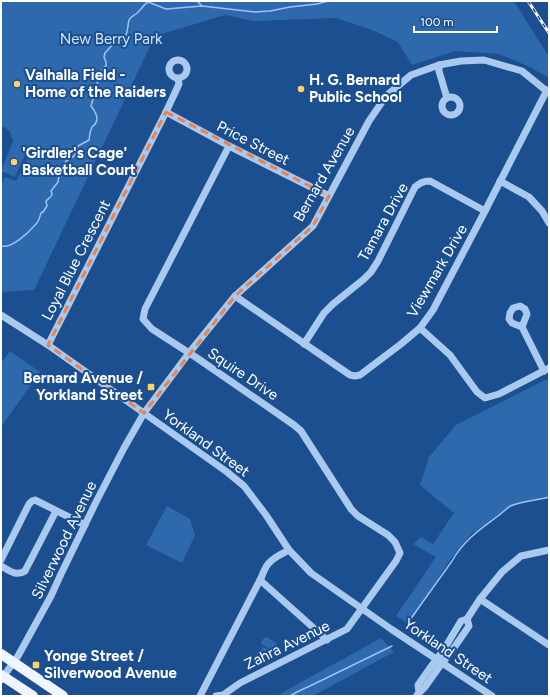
<svg xmlns="http://www.w3.org/2000/svg" width="550" height="697" viewBox="0 0 550 697" font-family="Figtree,sans-serif">
  <rect width="100%" height="100%" fill="#1b4f8f"/>
  <g fill="#2e69ad">
    <path d="M1 1H514L549 57V78L530 67 499 54 455 51 412 65 398 42 372 30 336 18 253 21 225 15 155 36 34 290 1 292V186L5 177 16 181 30 154 26 153 15 177 1 171 14 139 11 138C12 130 7 129 1 126Z"/>
    <polygon points="10,351 40,372 1,427 1,363"/>
    <polygon points="549,378 549,497 515,505 471,534 447,564 409,624 396,616 436,557 413,544 421,537 433,544 454,513 420,485 429,457 456,425"/>
    <polygon points="167,506 190,519 195,535 182,563 146,545"/>
    <polygon points="266,637 277,643 274,651 261,644 262,640"/>
    <polygon points="381,638 394,652 313,696 276,696"/>
    <polygon points="263,647 270,650 271,651 268,655 265,654 263,658 259,659 257,656 257,652 260,651"/>
  </g>
  <g fill="none" stroke-linecap="round" stroke-linejoin="round">
    <g stroke="#9cc4f0" stroke-width="1.5">
      <polyline points="197,1 202,6"/>
      <path d="M1 246C12 249 29 232 36 224 39 221 40 216 41 213L43 212 47 206 46 201C49 198 54 196 51 191L58 182 59 176 66 161 74 156 78 146 89 140C90 137 89 133 91 130 92 125 92 128 95 124 100 118 95 111 91 106L93 99 97 92V85L99 76 103 68 106 66V62L104 57 105 53 114 43 124 39C129 31 127 28 129 20 131 16 133 16 136 14 141 10 143 5 148 2L166 9 202 6 255 12 270 11 290 7 317 4 328 1"/>
      <path d="M407 624 452 561C464 540 479 530 498 516 502 513 506 509 510 506 520 502 538 500 549 497"/>
      <polyline points="290,696 297,692 312,685 392,646"/>
    </g>
    <g stroke="#a9c9ee" stroke-width="7">
      <circle cx="178" cy="69" r="9"/>
      <polyline points="439,65 439,71 447,98"/>
      <circle cx="451" cy="106" r="9"/>
      <polyline points="166,112 229,146 329,196"/>
      <polyline points="500,181 529,197 542,211 549,223"/>
      <polyline points="235,296 350,375 355,376 360,375 401,344 420,328 433,310 485,211 547,90"/>
      <polyline points="1,315 48,345 227,472 244,486 266,515 289,550 311,573 391,629 492,696"/>
      <polyline points="522,327 527,314 525,309 520,306 513,308 510,313 509,319 512,323 522,327 544,371"/>
      <polyline points="420,328 450,355 477,392 485,398 499,394 549,368"/>
      <path d="M304 344 324 313 333 304 364 279 371 272 378 261 415 187C420 183 423 181 430 181L485 211"/>
      <polyline points="48,345 166,112 179,84 178,79"/>
      <polyline points="1,560 29,504 32,501 35,500 85,525"/>
      <path d="M1 566C9 570 16 577 25 571L56 511"/>
      <polyline points="260,580 327,640"/>
      <polyline points="480,599 549,645"/>
      <polyline points="1,680 18,656 51,596 61,574 97,500 124,448 144,413 189,353 235,296 313,226 369,121 386,96 411,75 439,65 461,61 484,60 522,71 549,93"/>
      <polyline points="419,692 418,685 430,668 443,651 461,621 467,619 480,599 502,572 521,556 549,550"/>
      <polyline points="417,695 425,687 442,663 449,655 469,626 467,619"/>
      <path d="M200 696 260 580C263 575 264 568 269 563 274 557 282 554 289 550"/>
      <polyline points="216,696 223,695 240,683 347,629 396,561 400,553 395,542 388,535 358,516 351,509 301,431 294,425 197,358 152,329 143,319 145,309 229,146"/>
    </g>
    <g stroke="#f0f6ff" stroke-width="10">
      <polyline points="1,654 63,696"/>
      <polyline points="1,675 33,696"/>
    </g>
    <g stroke="#fff" stroke-width="3">
      <polyline id="rail" points="528,1 549,33"/>
    </g>
    <use href="#rail" stroke="#1b4f8f" stroke-width="1.5" stroke-dasharray="4.5" stroke-linecap="butt"/>
  </g>
  <path fill="none" stroke="#ee8249" stroke-width="3" stroke-dasharray="8 5" stroke-linejoin="round" d="M166 112 329 196 313 226 235 296 144 413 48 345Z"/>
  <g fill="#ffd166" stroke="#1b4f8f" stroke-width="1.5">
    <circle cx="17" cy="84" r="4"/>
    <circle cx="301" cy="89" r="4"/>
    <circle cx="14" cy="162" r="4"/>
    <rect x="147" y="383" width="8" height="8" rx="2"/>
    <rect x="32" y="661" width="8" height="8" rx="2"/>
  </g>
  <g text-anchor="middle" stroke-width="4" stroke-linejoin="round" paint-order="stroke">
    <g font-size="15" fill="#cfe3fa" stroke="#1b4f8f">
      <text x="111" y="44">New Berry Park</text>
    </g>
    <g font-size="15" font-weight="bold" fill="#fff" stroke="#1b4f8f" text-anchor="start">
      <text x="25" y="80">Valhalla Field -<tspan x="25" dy="17">Home of the Raiders</tspan></text>
      <text x="309" y="85">H. G. Bernard<tspan x="309" dy="17">Public School</tspan></text>
      <text x="22" y="158">'Girdler's Cage'<tspan x="22" dy="17">Basketball Court</tspan></text>
      <text x="143" y="383" text-anchor="end">Bernard Avenue /<tspan x="143" dy="17">Yorkland Street</tspan></text>
      <text x="44" y="661">Yonge Street /<tspan x="44" dy="17">Silverwood Avenue</tspan></text>
    </g>
    <g font-size="15" fill="#fff" stroke="#1b4f8f">
      <text transform="translate(253 143) rotate(27)" y="5">Price Street</text>
      <text transform="translate(324 174) rotate(-60)" y="5">Bernard Avenue</text>
      <text transform="translate(383 222) rotate(-61)" y="5">Tamara Drive</text>
      <text transform="translate(76 260) rotate(-63)" y="5">Loyal Blue Crescent</text>
      <text transform="translate(437 271) rotate(-60)" y="5">Viewmark Drive</text>
      <text transform="translate(243 374) rotate(34)" y="5">Squire Drive</text>
      <text transform="translate(206 443) rotate(36)" y="5">Yorkland Street</text>
      <text transform="translate(64 540) rotate(-64)" y="5">Silverwood Avenue</text>
      <text transform="translate(287 645) rotate(-26)" y="5">Zahra Avenue</text>
      <text transform="translate(448 651) rotate(34)" y="5">Yorkland Street</text>
    </g>
  </g>
  <rect width="550" height="697" fill="none" stroke="#ffffff" stroke-width="4"/>
  <path d="M414 26v6h83v-6" fill="none" stroke="#ffffff" stroke-width="2"/>
  <text x="420" y="26" font-size="12" fill="#ffffff" stroke="#1b4f8f" stroke-width="3" paint-order="stroke">100 m</text>
</svg>
